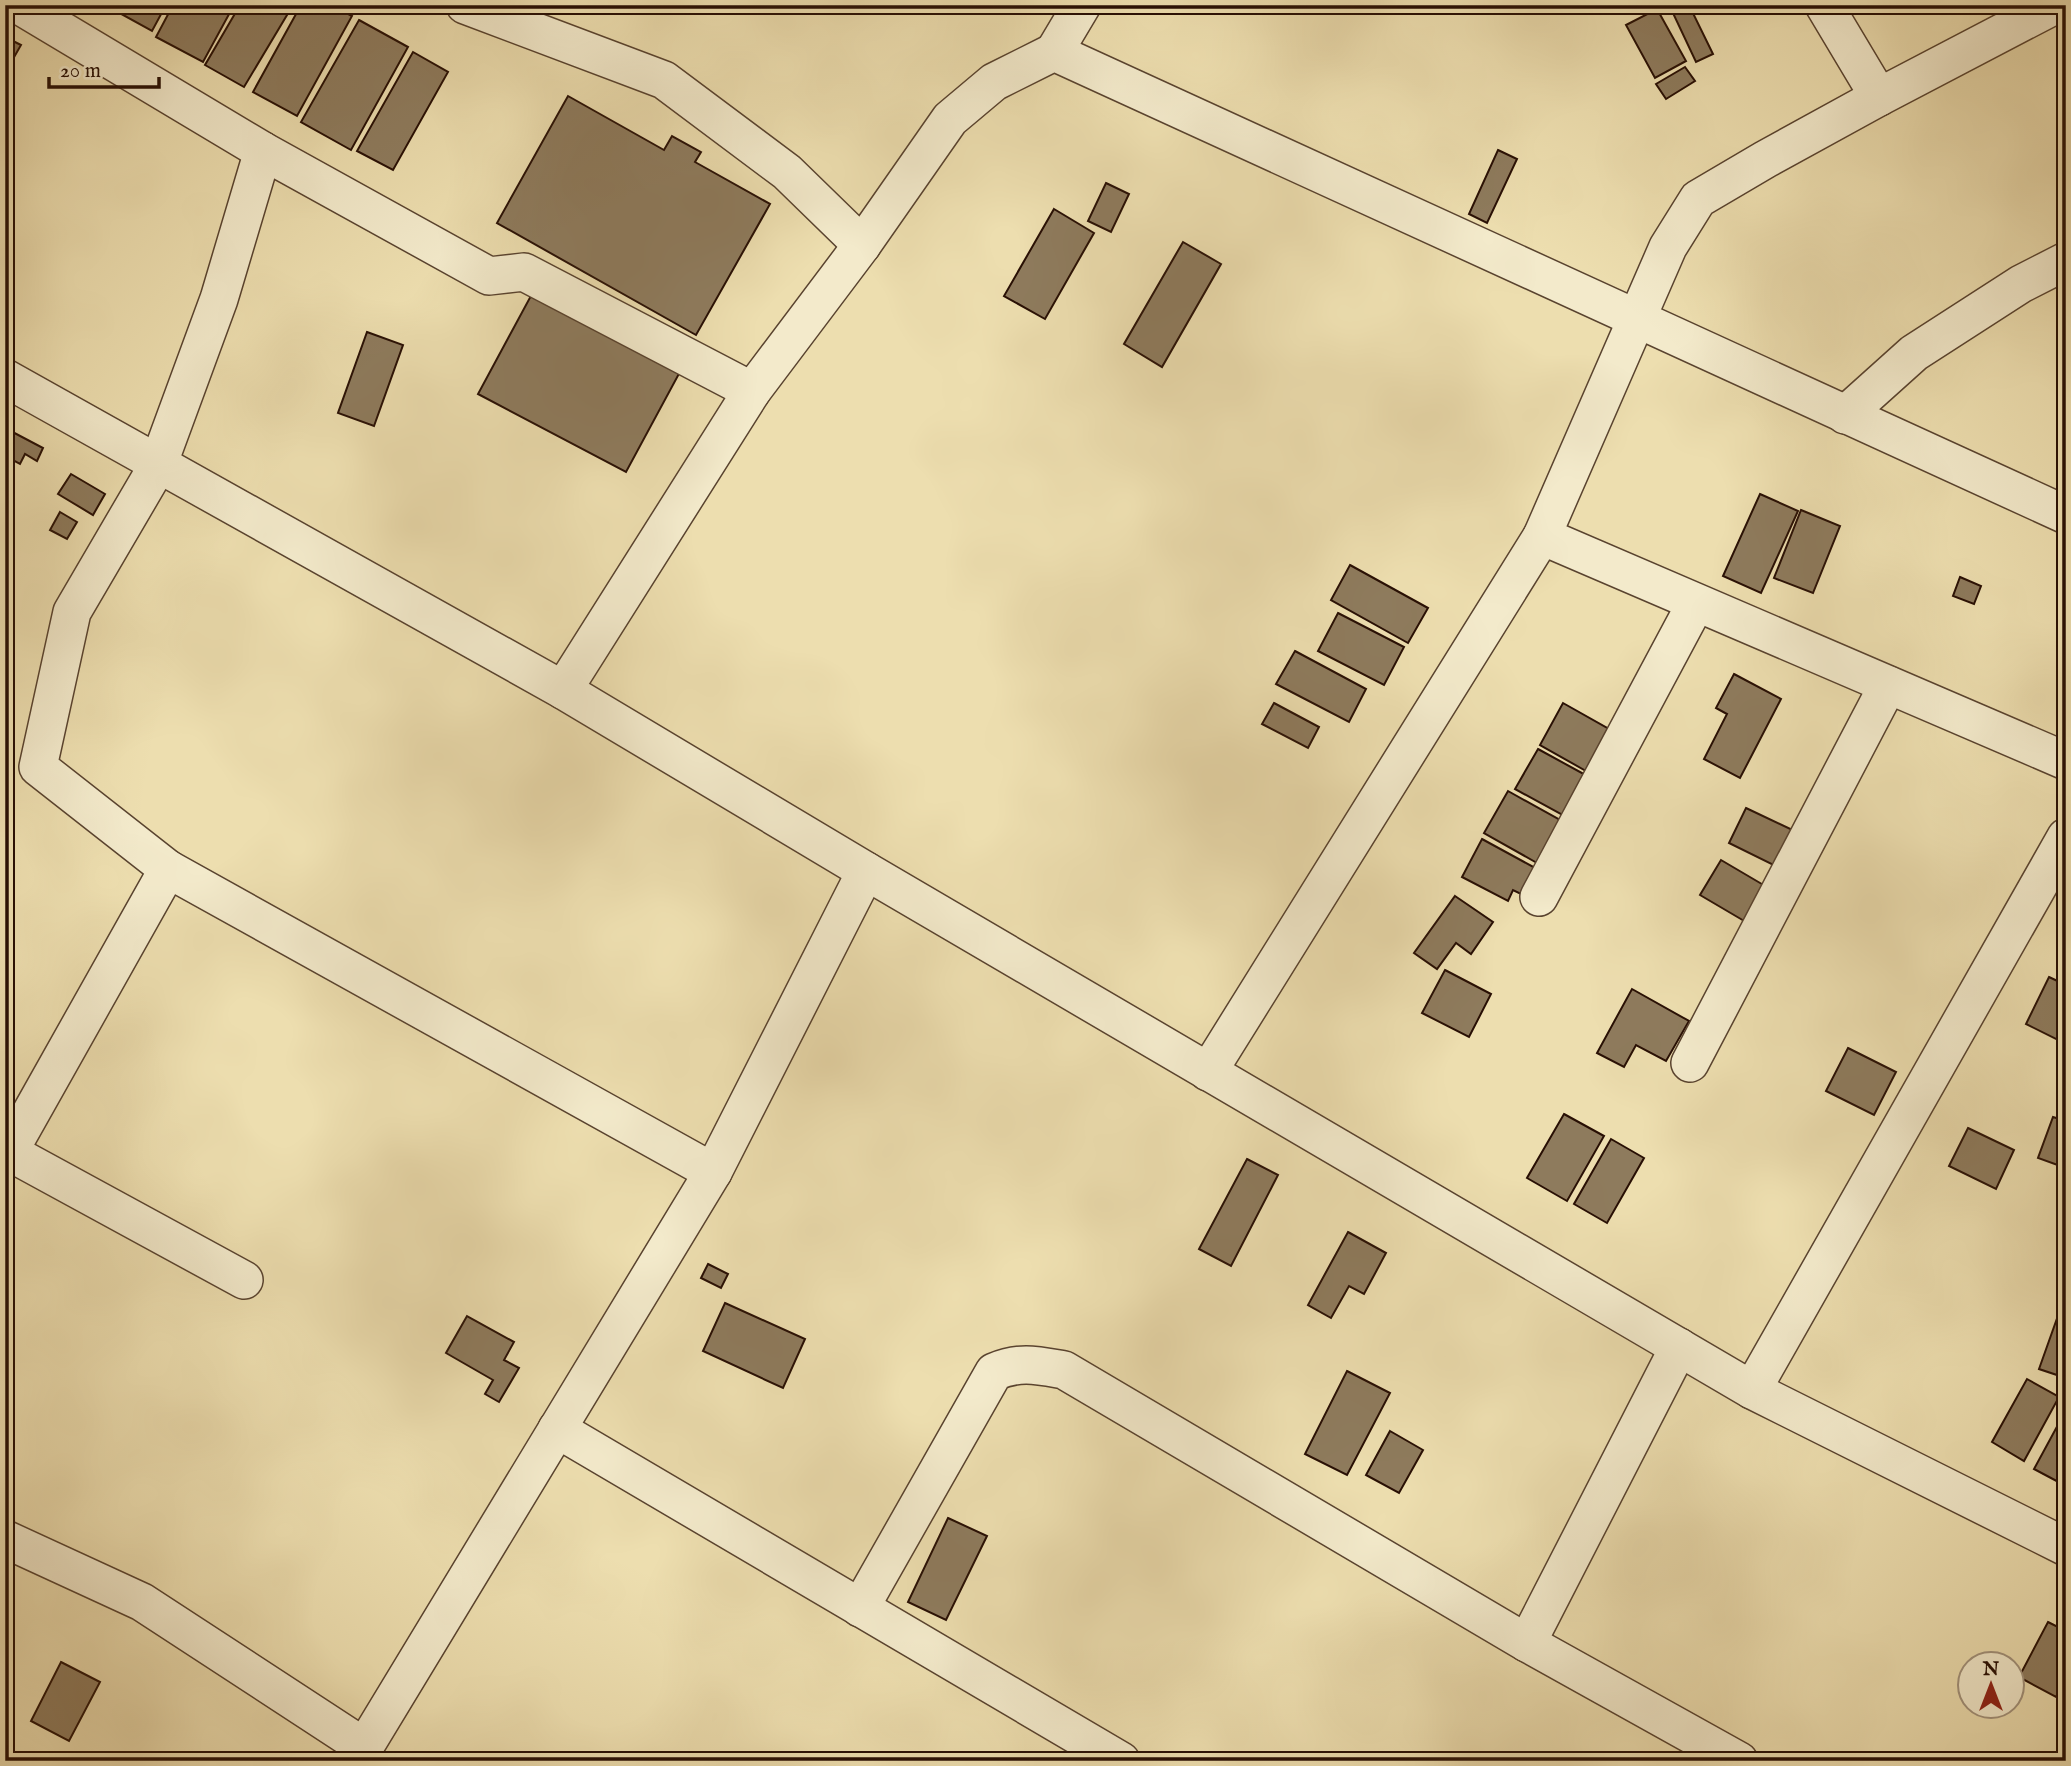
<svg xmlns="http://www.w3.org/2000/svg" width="2071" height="1766" viewBox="0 0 2071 1766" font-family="'IM FELL English',serif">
  <rect width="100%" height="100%" fill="#eddeaf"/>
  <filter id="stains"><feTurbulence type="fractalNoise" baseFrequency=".00286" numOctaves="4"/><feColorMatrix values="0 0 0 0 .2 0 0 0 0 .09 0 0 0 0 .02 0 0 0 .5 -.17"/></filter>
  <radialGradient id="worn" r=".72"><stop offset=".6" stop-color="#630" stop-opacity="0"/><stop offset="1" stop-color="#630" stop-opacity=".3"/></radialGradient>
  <g fill="#8e7b5d" stroke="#280f04" stroke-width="2">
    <polygon points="116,5 166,5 152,31 114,10"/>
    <polygon points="173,5 234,5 203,62 156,37"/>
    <polygon points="240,5 293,5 244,87 205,65"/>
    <polygon points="301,5 332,5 352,16 297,116 253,92"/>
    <polygon points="1684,5 1689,5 1713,54 1696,62 1672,11"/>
    <polygon points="1657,9 1686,61 1655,78 1626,25"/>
    <polygon points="359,20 408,47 351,150 301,122"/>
    <polygon points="5,37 21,45 5,73"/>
    <polygon points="413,52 448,72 393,170 357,151"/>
    <polygon points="1685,67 1695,81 1666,99 1656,84"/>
    <polygon points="568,96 664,150 672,136 701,152 695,162 770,204 696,335 497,223"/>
    <polygon points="1498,150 1517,159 1487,223 1469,214"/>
    <polygon points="1106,183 1129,194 1111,232 1088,221"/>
    <polygon points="1054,209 1094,233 1045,319 1004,296"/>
    <polygon points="1183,242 1221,264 1162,367 1124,344"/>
    <polygon points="533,292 681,370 626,472 478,394"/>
    <polygon points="367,332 403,345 374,426 338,413"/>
    <polygon points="5,428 43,448 37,461 25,454 20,464 5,456"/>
    <polygon points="71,474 105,494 93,515 58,494"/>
    <polygon points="1760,494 1798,511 1761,593 1723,576"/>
    <polygon points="1801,510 1840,526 1813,593 1774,578"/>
    <polygon points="60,512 77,522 67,539 50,530"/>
    <polygon points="1350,565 1428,608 1408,643 1331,600"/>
    <polygon points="1960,577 1981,586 1974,604 1953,596"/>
    <polygon points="1338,613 1404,647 1384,685 1318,651"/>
    <polygon points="1295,651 1366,689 1349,722 1276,684"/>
    <polygon points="1734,674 1781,699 1740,778 1704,759 1727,714 1716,708"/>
    <polygon points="1274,703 1319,727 1308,748 1262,724"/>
    <polygon points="1563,703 1616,733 1593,775 1540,745"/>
    <polygon points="1538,749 1591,778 1568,818 1515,789"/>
    <polygon points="1508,791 1560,820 1537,863 1484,833"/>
    <polygon points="1746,808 1801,834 1784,870 1729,843"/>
    <polygon points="1482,839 1537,869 1523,895 1513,890 1508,901 1462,877"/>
    <polygon points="1721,860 1772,890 1751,925 1700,895"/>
    <polygon points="1455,896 1493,922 1471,954 1456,943 1437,969 1414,953"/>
    <polygon points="1445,970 1491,994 1469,1037 1422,1013"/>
    <polygon points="2049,977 2066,985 2066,1044 2026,1024"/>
    <polygon points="1632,989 1689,1021 1666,1061 1636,1045 1624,1067 1597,1053"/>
    <polygon points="1848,1048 1896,1072 1874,1115 1826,1091"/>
    <polygon points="1564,1114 1604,1136 1567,1201 1527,1178"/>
    <polygon points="2053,1117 2066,1121 2066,1168 2038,1158"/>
    <polygon points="1968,1128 2014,1150 1996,1189 1949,1166"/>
    <polygon points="1611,1139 1644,1158 1607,1223 1574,1204"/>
    <polygon points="1247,1159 1278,1175 1231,1266 1199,1249"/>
    <polygon points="1348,1232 1386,1253 1364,1294 1349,1286 1331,1318 1308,1305"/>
    <polygon points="708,1264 728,1274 721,1288 701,1278"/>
    <polygon points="725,1303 805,1339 783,1388 703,1351"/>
    <polygon points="2060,1310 2066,1312 2066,1378 2039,1369"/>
    <polygon points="467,1316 514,1342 504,1360 519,1368 499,1402 485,1394 493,1380 446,1353"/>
    <polygon points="1347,1371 1390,1393 1347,1475 1305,1454"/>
    <polygon points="2027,1379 2059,1397 2024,1461 1992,1442"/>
    <polygon points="2066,1410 2066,1486 2034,1469"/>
    <polygon points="1390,1431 1423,1450 1399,1493 1366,1475"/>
    <polygon points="948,1518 987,1536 946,1620 908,1602"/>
    <polygon points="2048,1622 2066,1631 2066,1678 2056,1697 2019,1677"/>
    <polygon points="61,1662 100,1682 69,1741 31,1721"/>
  </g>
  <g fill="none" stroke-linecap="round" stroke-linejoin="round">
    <g stroke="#59432f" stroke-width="40">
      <g id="minor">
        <polyline points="19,5 263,151 489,276 524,272 752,391"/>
        <polyline points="465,5 664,80 787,172 862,245"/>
        <polyline points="1824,5 1879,97"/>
        <polyline points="2055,5 1879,97 1766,159 1698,199 1668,247 1542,536 2066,761"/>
        <polyline points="1054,52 1082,5"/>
        <polyline points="263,151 219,299 158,465 72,612 38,767 168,869 713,1172"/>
        <polyline points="5,378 563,690 866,871 1752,1390 2066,1547"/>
        <polyline points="1845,415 1914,353 2021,284 2066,261"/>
        <polyline points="563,690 752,391 862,245 950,119 994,82 1054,52 2066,515"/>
        <polyline points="1539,897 1696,603"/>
        <polyline points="1690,1063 1888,685"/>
        <polyline points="1208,1072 1542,536"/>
        <polyline points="9,1152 244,1280"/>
        <polyline points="5,1159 168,869"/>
        <polyline points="1752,1390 2066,837"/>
        <polyline points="557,1429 1121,1761"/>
        <polyline points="5,1539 142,1602 364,1747"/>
        <path d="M860 1608 994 1372C1020 1361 1036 1365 1064 1370L1527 1643 1739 1761"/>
        <polyline points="1527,1643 1679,1347"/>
        <polyline points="356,1761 713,1172 866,871"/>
      </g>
    </g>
    <use href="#minor" stroke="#f3eacb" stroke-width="37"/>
  </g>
  <rect width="2071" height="1766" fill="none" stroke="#eddeaf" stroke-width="28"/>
  <rect x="7" y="7" width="2057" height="1752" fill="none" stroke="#280f04" stroke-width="3.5"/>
  <rect x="14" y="14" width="2043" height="1738" fill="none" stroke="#280f04" stroke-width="2"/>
  <g transform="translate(1991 1685)"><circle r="33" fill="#f3eacb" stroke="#a2927b" stroke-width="2"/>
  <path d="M0-5L12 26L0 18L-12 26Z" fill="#8f2418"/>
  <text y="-10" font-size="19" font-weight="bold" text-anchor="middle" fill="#280f04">N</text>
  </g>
  <path d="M49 77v10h110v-10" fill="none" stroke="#280f04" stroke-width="3.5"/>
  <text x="60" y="77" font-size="21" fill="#280f04" stroke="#f3eacb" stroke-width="5" paint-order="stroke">20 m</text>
  <rect width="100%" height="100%" filter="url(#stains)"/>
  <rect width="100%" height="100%" fill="url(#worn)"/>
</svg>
